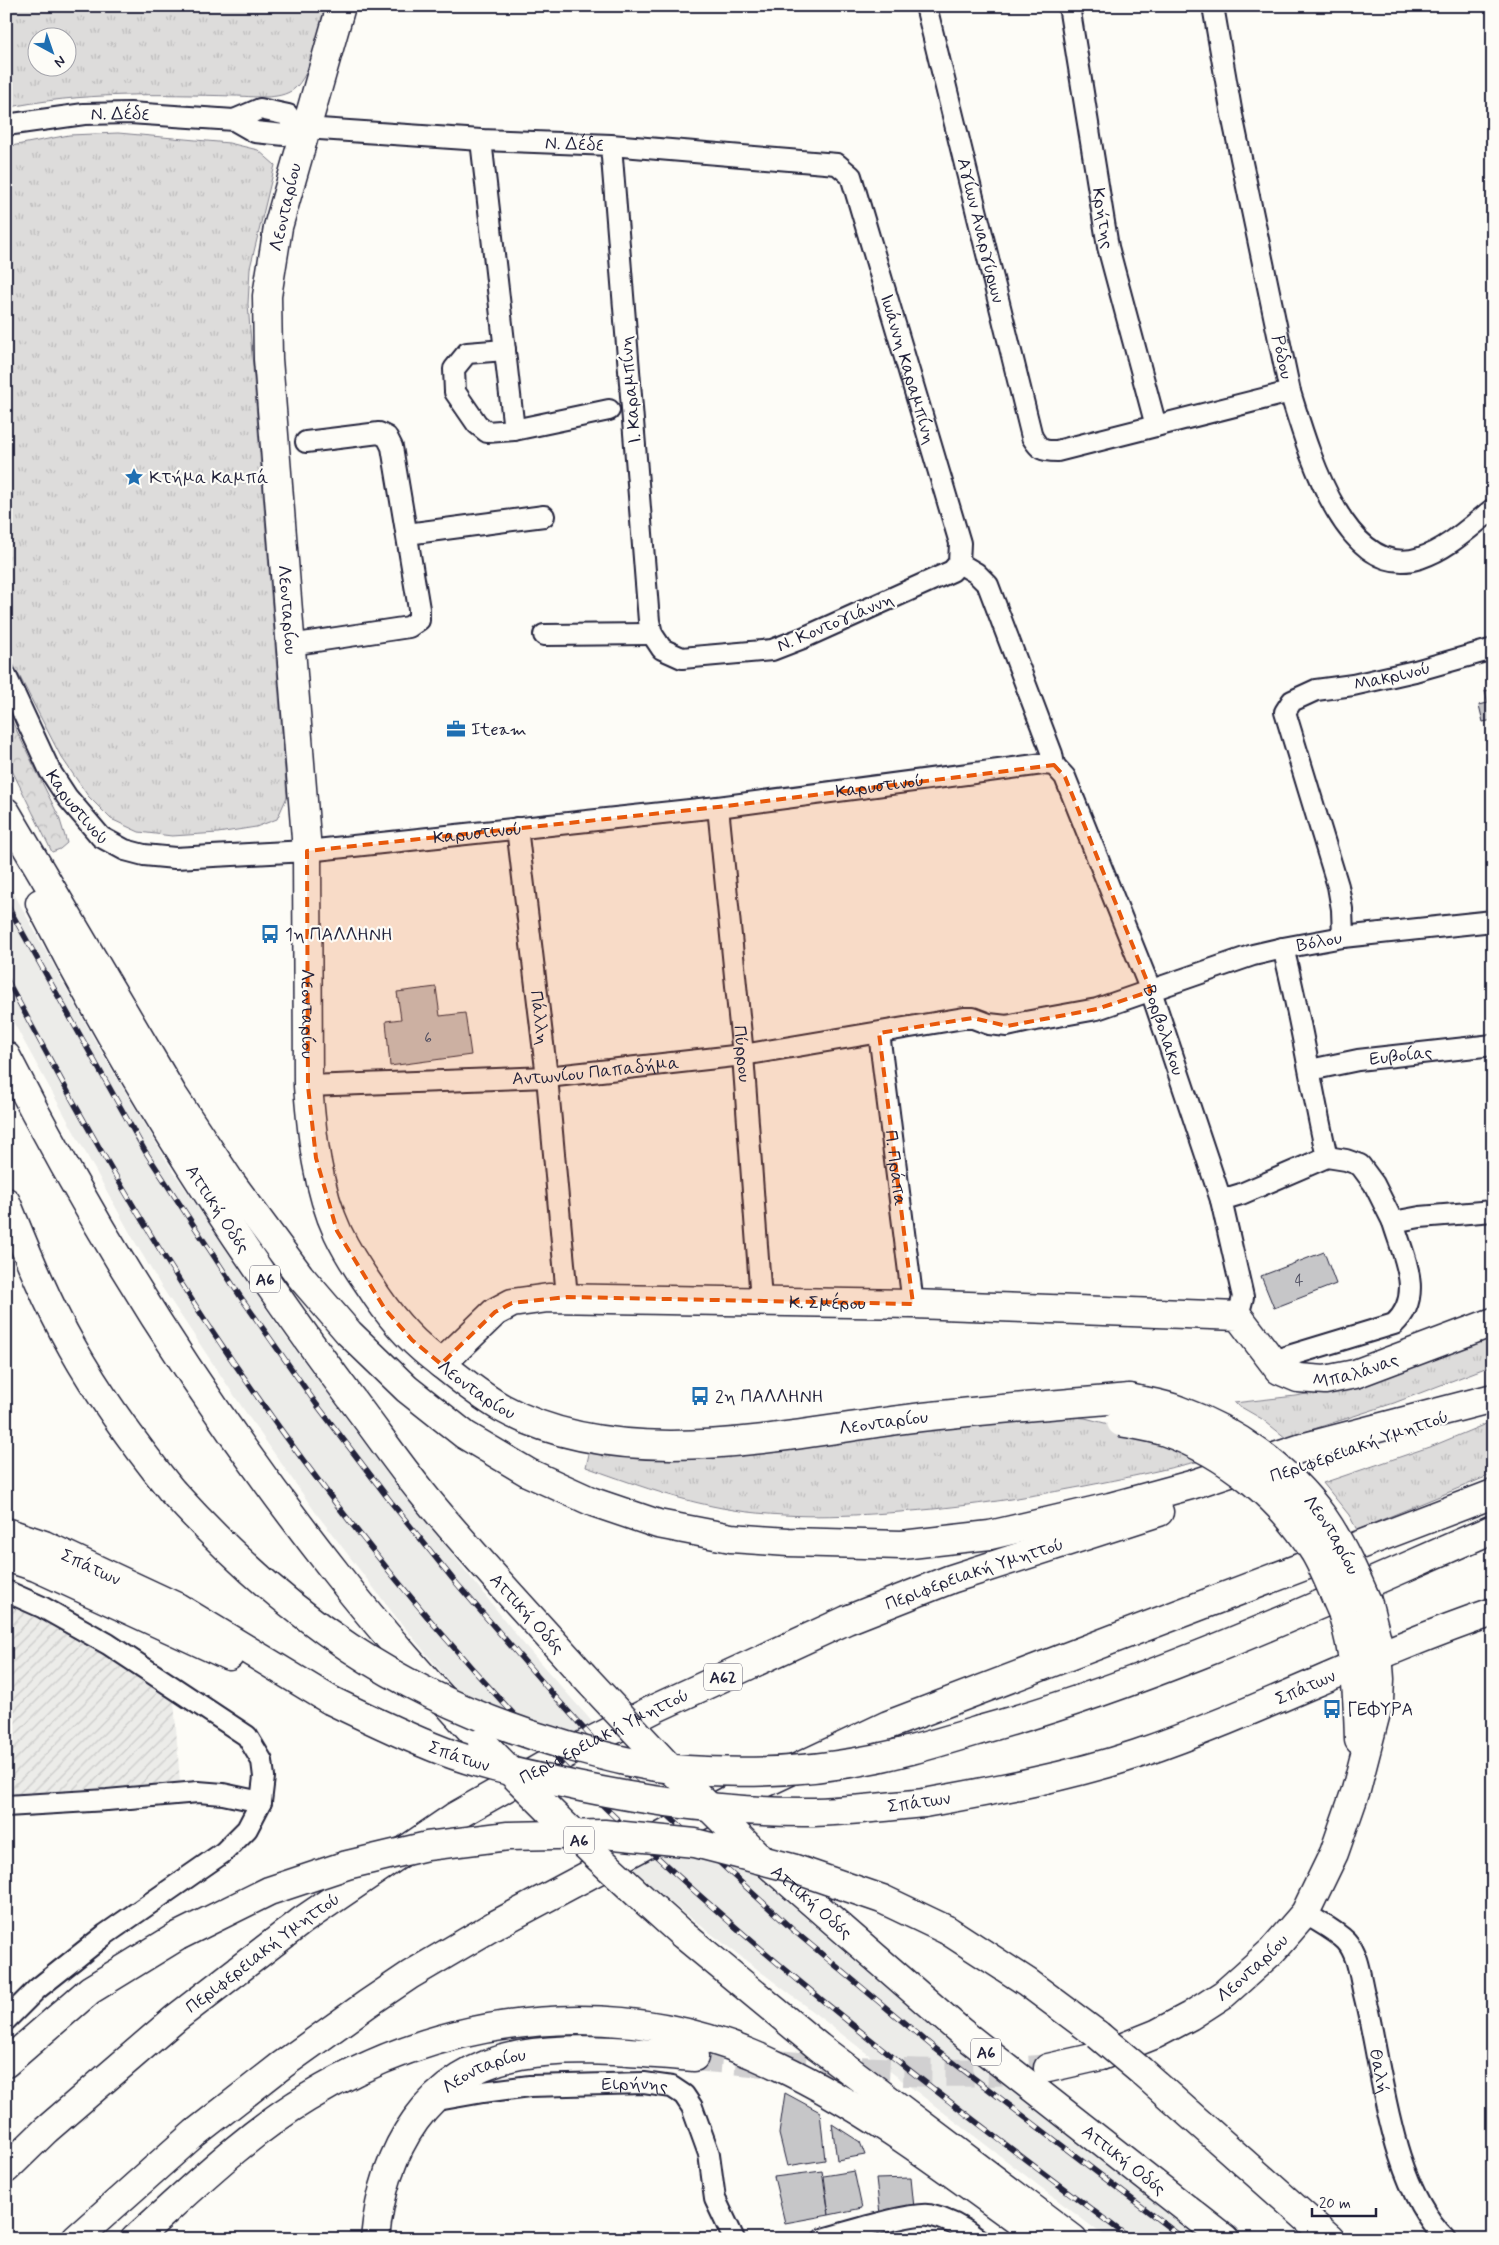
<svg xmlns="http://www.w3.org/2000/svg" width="1499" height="2245" viewBox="0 0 1499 2245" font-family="Mynerve,sans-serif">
  <defs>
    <pattern id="industrial-furrows" width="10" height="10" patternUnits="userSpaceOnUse" patternTransform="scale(1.25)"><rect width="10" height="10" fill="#ecece9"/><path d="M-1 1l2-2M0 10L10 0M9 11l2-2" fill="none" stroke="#cacac9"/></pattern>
    <pattern id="grass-tufts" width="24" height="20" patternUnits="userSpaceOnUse" patternTransform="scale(1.25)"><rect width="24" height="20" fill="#dddcdb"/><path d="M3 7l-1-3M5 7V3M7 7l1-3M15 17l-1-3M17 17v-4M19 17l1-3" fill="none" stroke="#bdbcbd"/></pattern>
    <pattern id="forest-crowns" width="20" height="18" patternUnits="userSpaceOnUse" patternTransform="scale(1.25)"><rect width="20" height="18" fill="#dddcdb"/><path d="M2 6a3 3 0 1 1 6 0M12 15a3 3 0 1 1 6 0" fill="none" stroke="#bdbcbd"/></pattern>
  </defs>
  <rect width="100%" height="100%" fill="#fdfcf7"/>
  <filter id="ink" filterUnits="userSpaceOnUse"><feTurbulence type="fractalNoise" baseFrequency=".02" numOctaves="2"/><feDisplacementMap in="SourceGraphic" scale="10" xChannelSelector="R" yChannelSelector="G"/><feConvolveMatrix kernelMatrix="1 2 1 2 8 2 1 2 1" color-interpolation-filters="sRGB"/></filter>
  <g filter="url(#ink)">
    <g fill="#ecece9">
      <polygon points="6,879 99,1048 171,1168 277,1325 359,1436 437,1535 522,1642 609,1741 533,1722 457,1691 396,1617 316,1513 246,1413 161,1286 135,1242 6,1009"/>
      <polygon points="605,1849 696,1855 748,1868 875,1978 1009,2087 1205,2239 1108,2239 674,1905"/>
    </g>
    <polygon fill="url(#industrial-furrows)" points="6,1598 55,1621 174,1701 180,1783 6,1794"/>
    <g fill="url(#grass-tufts)" stroke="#807f8b" fill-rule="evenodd">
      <path d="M6 6H331C323 28 311 75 294 89 279 101 252 96 234 96 159 94 81 92 6 108ZM38 38H68V68H38Z"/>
      <polygon points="118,133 229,143 258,150 275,165 250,268 248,304 287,797 277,819 256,827 218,833 172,836 139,832 111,819 88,796 60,755 6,650 6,147 69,135"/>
      <polygon points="1493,1333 1493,1365 1394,1403 1286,1438 1262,1419 1234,1403 1295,1396 1342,1388"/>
      <path d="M1033 1414 1085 1418 1132 1430 1209 1459C1107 1483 1005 1504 900 1512 839 1517 773 1519 712 1506 669 1497 628 1482 586 1467L592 1441Z"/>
      <polygon points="1493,1421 1493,1474 1357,1530 1349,1515 1323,1483 1435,1445"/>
    </g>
    <polygon fill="url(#forest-crowns)" stroke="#807f8b" points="6,709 59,817 67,843 60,849 52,852 6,758"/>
    <g fill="#c6c6c8" stroke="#22223b">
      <polygon points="1493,689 1493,720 1483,722 1479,705 1488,703 1485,691"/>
      <polygon points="436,987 440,1016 465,1013 471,1055 390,1066 386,1021 401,1019 397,992"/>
      <polygon points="1324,1252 1336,1284 1274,1308 1261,1276"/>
      <polygon points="785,2093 820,2112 825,2160 787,2166 779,2134"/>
      <polygon points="832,2124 860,2142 865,2155 837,2160"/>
      <polygon points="822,2171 829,2215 785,2223 774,2177"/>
      <polygon points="854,2171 862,2208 829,2215 824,2176"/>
      <polygon points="911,2178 914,2208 880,2214 876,2179"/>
    </g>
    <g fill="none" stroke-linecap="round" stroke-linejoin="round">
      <path stroke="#d1d0d1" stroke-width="28" stroke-dasharray="28 14" stroke-linecap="butt" d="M694 2057C812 2067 930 2080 1048 2068"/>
      <g stroke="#22223b" stroke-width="24">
        <g id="street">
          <path id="s1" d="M926 6 1032 437C1040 450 1042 451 1057 451L1290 392"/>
          <path id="s2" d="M1069 6 1108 247 1156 426"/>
          <path id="s3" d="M1213 6 1232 115 1290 392C1306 443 1344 583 1420 558 1448 549 1470 527 1493 509"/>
          <polyline points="234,120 260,109 288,115 293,128"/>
          <path id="s4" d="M6 125 84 114 130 113 234 120 255 132 285 135 293 128H305L481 140 611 145 837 164 851 176 960 543 959 563 952 571 803 638 772 650 682 658 662 649 652 634 649 621 611 145"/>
          <polyline points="481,140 514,430"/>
          <polyline points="505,350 467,353 454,369 455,392 477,424 487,432 514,430 609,410"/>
          <polyline points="407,534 544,516"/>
          <polyline points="959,563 976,573 988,585 1052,754 1054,765"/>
          <polyline points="544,635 652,634"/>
          <polyline points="290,645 409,627 419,620 419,609 392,447 387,437 379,433 306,442"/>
          <path id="s5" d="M6 676 50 771 67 797 101 837 125 850 144 855 175 858 307 851 718 807 1043 764 1054 765 1065 777 1151 991 1221 1200 1243 1297 1238 1316"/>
          <path id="s6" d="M718 807 743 1055 761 1300"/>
          <path id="s7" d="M517 828 547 1077 567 1297"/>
          <path id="s8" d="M1343 937 1342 909 1338 886 1285 712 1292 701 1316 690 1353 685 1415 671 1493 649"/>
          <path d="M1283 948C1301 1017 1311 1087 1327 1157"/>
          <path id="s9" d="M879 1033 913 1304"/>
          <path id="s10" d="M1310 1070 1358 1060 1493 1045"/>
          <path id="s11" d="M308 1086 547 1077 743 1055 964 1018H973L989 1024 1007 1026 1025 1022 1097 1009 1253 955 1283 948 1343 937 1493 921"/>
          <polyline points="1221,1200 1241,1194 1327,1157 1346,1160 1360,1165 1374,1184 1393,1222 1420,1217 1493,1211"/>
          <path d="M1272 1361 1394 1324C1425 1296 1403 1256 1393 1222"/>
          <polyline points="6,1591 42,1607 108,1644 247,1736 262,1761 264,1777 261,1802 247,1829 224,1852 106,1934 37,1989 6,2020"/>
          <polyline points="6,1806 107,1800 198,1792 223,1794 261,1802"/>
          <path id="s12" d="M1305 1913C1318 1922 1335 1930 1346 1941 1358 1954 1360 1978 1364 1994 1383 2069 1389 2183 1446 2239"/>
          <path id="s13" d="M432 2101 483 2092 530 2086 644 2083 672 2087 684 2095 692 2107 709 2154 715 2199 734 2239"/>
          <path d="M823 2239C845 2233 911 2212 929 2215 947 2219 964 2228 978 2239"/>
        </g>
      </g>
      <g stroke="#22223b" stroke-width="31">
        <g id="secondary">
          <path id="s14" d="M341 6 278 227 267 296 268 359 307 851 308 1086C312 1135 317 1188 338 1233 347 1252 358 1269 370 1286 387 1313 406 1336 431 1356 454 1374 476 1393 502 1408 618 1472 774 1437 898 1420 975 1410 1053 1405 1130 1398"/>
          <path id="s15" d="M441 1364 495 1312 512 1303 548 1298 913 1304 1238 1316 1279 1370 1298 1378 1325 1380 1355 1374 1493 1322"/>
          <path id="s16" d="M6 1532 44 1545 177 1607 330 1700"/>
          <polyline points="6,1557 36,1567 229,1656"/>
          <path d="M1342 1612C1355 1653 1358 1697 1359 1740"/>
          <path id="s17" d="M924 1803C996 1790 1068 1777 1137 1754 1258 1713 1372 1653 1493 1612"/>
          <path id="s18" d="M1048 2068 1101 2056 1156 2034 1190 2016 1224 1994 1272 1951 1305 1913 1334 1853 1356 1790 1379 1701 1380 1679 1377 1640 1368 1604"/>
          <path id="s19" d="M375 2239C383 2150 426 2073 520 2055 577 2045 637 2053 694 2057"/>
        </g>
      </g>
      <g stroke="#22223b" stroke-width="31">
        <g id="highway">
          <polyline points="6,812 173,1095 230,1181 300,1276 349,1333 407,1389 465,1435 529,1473 593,1502 658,1524 731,1538 788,1542 902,1545 990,1535 1110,1507 1191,1485 1305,1447 1493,1398"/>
          <path id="s20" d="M40 903C130 1081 239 1250 359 1409 380 1437 400 1466 422 1493 472 1555 529 1614 582 1674"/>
          <path d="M6 1056C99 1239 209 1412 336 1573 382 1632 432 1687 482 1742"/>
          <path d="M6 1202C26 1251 46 1301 72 1347 101 1399 135 1445 172 1491"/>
          <path d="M980 1730C1157 1681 1325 1602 1493 1529"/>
          <path id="s21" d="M759 1856 960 2031 1225 2239"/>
          <polyline points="947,1930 1027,1982 1098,2035"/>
          <polyline points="681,1933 819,2047 1073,2239"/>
          <polyline points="6,2063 90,1990 178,1936"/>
          <polyline points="1141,2071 1330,2239"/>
          <path id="s22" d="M6 2169 46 2130 176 2018 303 1920 454 1817 558 1758 656 1708 847 1620 951 1579 1159 1512"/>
          <polyline points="76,2239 195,2133 282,2065 367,2004 410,1975 495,1925 735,1797 888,1725 1493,1494"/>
          <path d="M135 2239C189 2191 245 2135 307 2098 450 2011 626 1992 778 2066 873 2111 958 2178 1043 2239"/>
        </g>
      </g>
      <use href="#street" stroke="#fdfcf7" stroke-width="20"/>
      <use href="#secondary" stroke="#fdfcf7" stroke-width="28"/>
      <use href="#highway" stroke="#fdfcf7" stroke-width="28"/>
      <g stroke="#22223b" stroke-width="5.5">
        <g id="rail">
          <polyline points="6,903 145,1151 240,1296 317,1405 391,1502 452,1578 551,1692 610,1758 661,1809 793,1930 932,2046 1184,2239"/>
          <path d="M6 978C68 1094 132 1210 205 1320 315 1486 441 1644 582 1785 751 1953 941 2097 1131 2239"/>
        </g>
      </g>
      <use href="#rail" stroke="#fdfcf7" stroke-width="4" stroke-dasharray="11" stroke-linecap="butt"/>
      <g stroke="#22223b" stroke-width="31" stroke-linecap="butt">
        <g id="secondary-bridge">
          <path id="s23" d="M1130 1398C1146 1402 1163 1404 1178 1410 1234 1430 1288 1468 1323 1517 1342 1544 1355 1574 1368 1604"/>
          <path d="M1121 1422C1136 1425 1152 1427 1166 1432 1227 1454 1281 1498 1315 1553 1326 1572 1333 1592 1342 1612"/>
          <path id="s24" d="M330 1700C367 1718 404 1736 443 1751 477 1764 513 1772 549 1780 636 1800 725 1813 814 1812 851 1811 887 1807 924 1803"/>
        </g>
      </g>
      <g stroke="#22223b" stroke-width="31" stroke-linecap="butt">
        <g id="highway-bridge">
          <path d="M172 1491C285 1616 400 1698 564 1745 604 1756 645 1768 687 1770 761 1775 840 1769 911 1750 934 1744 957 1737 980 1730"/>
          <polyline points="582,1674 668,1766 756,1854"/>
          <path d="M482 1742C546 1809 612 1872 681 1933"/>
          <polyline points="178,1936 269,1891 347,1865 427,1846 508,1836 604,1834 695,1843 792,1868 882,1899 947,1930"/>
          <polyline points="1098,2035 1141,2071"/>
        </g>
      </g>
      <use href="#secondary-bridge" stroke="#fdfcf7" stroke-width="28"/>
      <use href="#highway-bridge" stroke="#fdfcf7" stroke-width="28"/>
    </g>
  </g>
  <path fill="#e8590c" fill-opacity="0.2" stroke="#e8590c" stroke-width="4" stroke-dasharray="10 6" stroke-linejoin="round" d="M1054 765 1065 777 1151 991 1097 1009 1007 1026 973 1018 879 1033 913 1304 567 1297 512 1303 495 1312 441 1364 412 1340 385 1309 337 1231 316 1158 308 1086 307 851 718 807Z"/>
  <defs>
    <g id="sight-bare" transform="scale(1.5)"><path d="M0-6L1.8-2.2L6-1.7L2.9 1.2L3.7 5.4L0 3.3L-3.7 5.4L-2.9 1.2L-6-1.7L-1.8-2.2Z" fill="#1f6fb2" stroke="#fdfcf7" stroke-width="2.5" paint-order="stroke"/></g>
    <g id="office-bare" transform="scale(1.5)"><path d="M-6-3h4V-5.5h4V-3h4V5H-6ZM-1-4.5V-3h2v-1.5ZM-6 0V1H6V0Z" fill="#1f6fb2" stroke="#fdfcf7" stroke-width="2.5" paint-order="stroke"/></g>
    <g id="bus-bare" transform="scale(1.5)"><path d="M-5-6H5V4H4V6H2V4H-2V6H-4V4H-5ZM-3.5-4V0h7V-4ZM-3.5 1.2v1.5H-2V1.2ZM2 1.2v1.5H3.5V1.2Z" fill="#1f6fb2" stroke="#fdfcf7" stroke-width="2.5" paint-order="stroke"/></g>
  </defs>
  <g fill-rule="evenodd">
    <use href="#sight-bare" x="134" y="477"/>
    <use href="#office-bare" x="456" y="729"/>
    <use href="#bus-bare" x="270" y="934"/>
    <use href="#bus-bare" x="700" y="1396"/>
    <use href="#bus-bare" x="1332" y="1709"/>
  </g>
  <g text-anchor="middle" stroke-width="4.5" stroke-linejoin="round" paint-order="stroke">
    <g font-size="15" fill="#4b4b5e">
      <text x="428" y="1043">6</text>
      <text x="1299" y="1285">4</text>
    </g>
    <g fill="#fdfcf7" stroke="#646373" stroke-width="1">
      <rect x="250" y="1265.5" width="30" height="27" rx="4"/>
      <rect x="704" y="1663.5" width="38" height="27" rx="4"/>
      <rect x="564" y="1826.5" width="30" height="27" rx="4"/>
      <rect x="971" y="2038.5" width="30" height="27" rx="4"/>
    </g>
    <g font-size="16" font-weight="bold" fill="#22223b">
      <text x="265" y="1285">Α6</text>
      <text x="723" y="1683">Α62</text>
      <text x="579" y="1846">Α6</text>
      <text x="986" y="2058">Α6</text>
    </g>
    <g font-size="18" fill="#22223b" stroke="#fdfcf7">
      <text dy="6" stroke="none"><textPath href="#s4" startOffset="115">Ν. Δέδε</textPath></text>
      <text dy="6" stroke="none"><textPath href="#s4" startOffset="576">Ν. Δέδε</textPath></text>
      <text transform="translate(285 207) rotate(-77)" y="6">Λεονταρίου</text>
      <text dy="6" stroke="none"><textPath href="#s2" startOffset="215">Κρήτης</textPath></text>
      <text dy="6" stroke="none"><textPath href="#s1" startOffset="231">Αγίων Αναργύρων</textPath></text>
      <text dy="6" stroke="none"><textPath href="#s3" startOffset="358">Ρόδου</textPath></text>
      <text dy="6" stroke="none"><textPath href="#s4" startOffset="1059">Ιωάννη Καραμπίνη</textPath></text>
      <text transform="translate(630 390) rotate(-95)" y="6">Ι. Καραμπίνη</text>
      <text dy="6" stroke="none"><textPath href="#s14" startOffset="614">Λεονταρίου</textPath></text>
      <text transform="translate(835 622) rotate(-23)" y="6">Ν. Koντογιάννη</text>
      <text dy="6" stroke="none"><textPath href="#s8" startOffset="350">Μακρινού</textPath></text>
      <text dy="6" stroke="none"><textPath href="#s5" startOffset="975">Καρυστινού</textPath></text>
      <text dy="6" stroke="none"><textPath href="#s5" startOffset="150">Καρυστινού</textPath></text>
      <text dy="6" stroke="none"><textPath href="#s5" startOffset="570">Καρυστινού</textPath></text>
      <text dy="6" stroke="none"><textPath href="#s11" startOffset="1029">Βόλου</textPath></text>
      <text dy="6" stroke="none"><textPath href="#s14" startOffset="1019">Λεονταρίου</textPath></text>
      <text dy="6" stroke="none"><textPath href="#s7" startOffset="191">Πάλλη</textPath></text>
      <text dy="6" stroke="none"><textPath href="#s5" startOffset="1439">Βορβολακου</textPath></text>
      <text dy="6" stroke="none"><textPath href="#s6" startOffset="248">Πύρρου</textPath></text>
      <text dy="6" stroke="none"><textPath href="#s10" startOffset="92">Ευβοίας</textPath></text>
      <text dy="6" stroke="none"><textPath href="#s11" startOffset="288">Αντωνίου Παπαδήμα</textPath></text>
      <text dy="6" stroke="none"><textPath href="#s9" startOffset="136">Π. Πράπα</textPath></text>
      <text dy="6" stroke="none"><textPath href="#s20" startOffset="354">Αττική Οδός</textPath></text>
      <text dy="6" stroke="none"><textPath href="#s15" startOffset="410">Κ. Σμέρου</textPath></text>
      <text dy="6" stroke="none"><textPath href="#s15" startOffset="968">Μπαλάνας</textPath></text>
      <text dy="6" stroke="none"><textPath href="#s14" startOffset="1454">Λεονταρίου</textPath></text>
      <text dy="6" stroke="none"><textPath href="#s14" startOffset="1874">Λεονταρίου</textPath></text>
      <text transform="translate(1359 1446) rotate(-19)" y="6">Περιφερειακή Υμηττού</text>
      <text dy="6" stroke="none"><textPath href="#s23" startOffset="252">Λεονταρίου</textPath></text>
      <text dy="6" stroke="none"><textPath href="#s16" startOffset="92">Σπάτων</textPath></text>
      <text dy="6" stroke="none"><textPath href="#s22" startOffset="1146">Περιφερειακή Υμηττού</textPath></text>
      <text dy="6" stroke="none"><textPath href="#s20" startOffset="864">Αττική Οδός</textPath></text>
      <text dy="6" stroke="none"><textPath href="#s17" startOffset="400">Σπάτων</textPath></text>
      <text dy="6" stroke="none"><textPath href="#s22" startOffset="741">Περιφερειακή Υμηττού</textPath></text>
      <text dy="6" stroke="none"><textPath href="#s24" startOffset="141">Σπάτων</textPath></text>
      <text transform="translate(919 1802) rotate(-8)" y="6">Σπάτων</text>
      <text dy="6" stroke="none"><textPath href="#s21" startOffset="70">Αττική Οδός</textPath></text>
      <text dy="6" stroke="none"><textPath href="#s22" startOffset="336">Περιφερειακή Υμηττού</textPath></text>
      <text dy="6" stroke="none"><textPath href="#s18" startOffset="231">Λεονταρίου</textPath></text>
      <text dy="6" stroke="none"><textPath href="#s12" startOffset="185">Θαλή</textPath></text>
      <text dy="6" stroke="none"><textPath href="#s19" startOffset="214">Λεονταρίου</textPath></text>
      <text dy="6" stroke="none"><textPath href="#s13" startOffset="204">Ειρήνης</textPath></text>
      <text dy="6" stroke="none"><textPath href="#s21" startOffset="475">Αττική Οδός</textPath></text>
    </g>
    <g font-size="18" fill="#22223b" stroke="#fdfcf7" text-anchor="start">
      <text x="149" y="483">Kτήμα Καμπά</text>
      <text x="471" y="735">Iteam</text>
      <text x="285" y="940">1η ΠΑΛΛΗΝΗ</text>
      <text x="715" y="1402">2η ΠΑΛΛΗΝΗ</text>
      <text x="1347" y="1715">ΓΕΦΥΡΑ</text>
    </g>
  </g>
  <rect width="1499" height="2245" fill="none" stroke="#fdfcf7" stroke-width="25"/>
  <rect x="12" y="12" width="1474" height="2220" fill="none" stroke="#22223b" stroke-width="2" filter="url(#ink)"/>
  <g transform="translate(52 52) rotate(140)"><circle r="24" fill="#fdfcf7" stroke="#a5a5ac"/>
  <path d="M0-4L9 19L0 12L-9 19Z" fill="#1f6fb2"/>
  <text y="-8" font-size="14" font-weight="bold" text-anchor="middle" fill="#22223b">N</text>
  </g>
  <path d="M1312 2208v8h64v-8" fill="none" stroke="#22223b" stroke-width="2.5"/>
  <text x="1319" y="2208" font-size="15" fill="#22223b" stroke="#fdfcf7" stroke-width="4" paint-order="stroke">20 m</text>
</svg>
